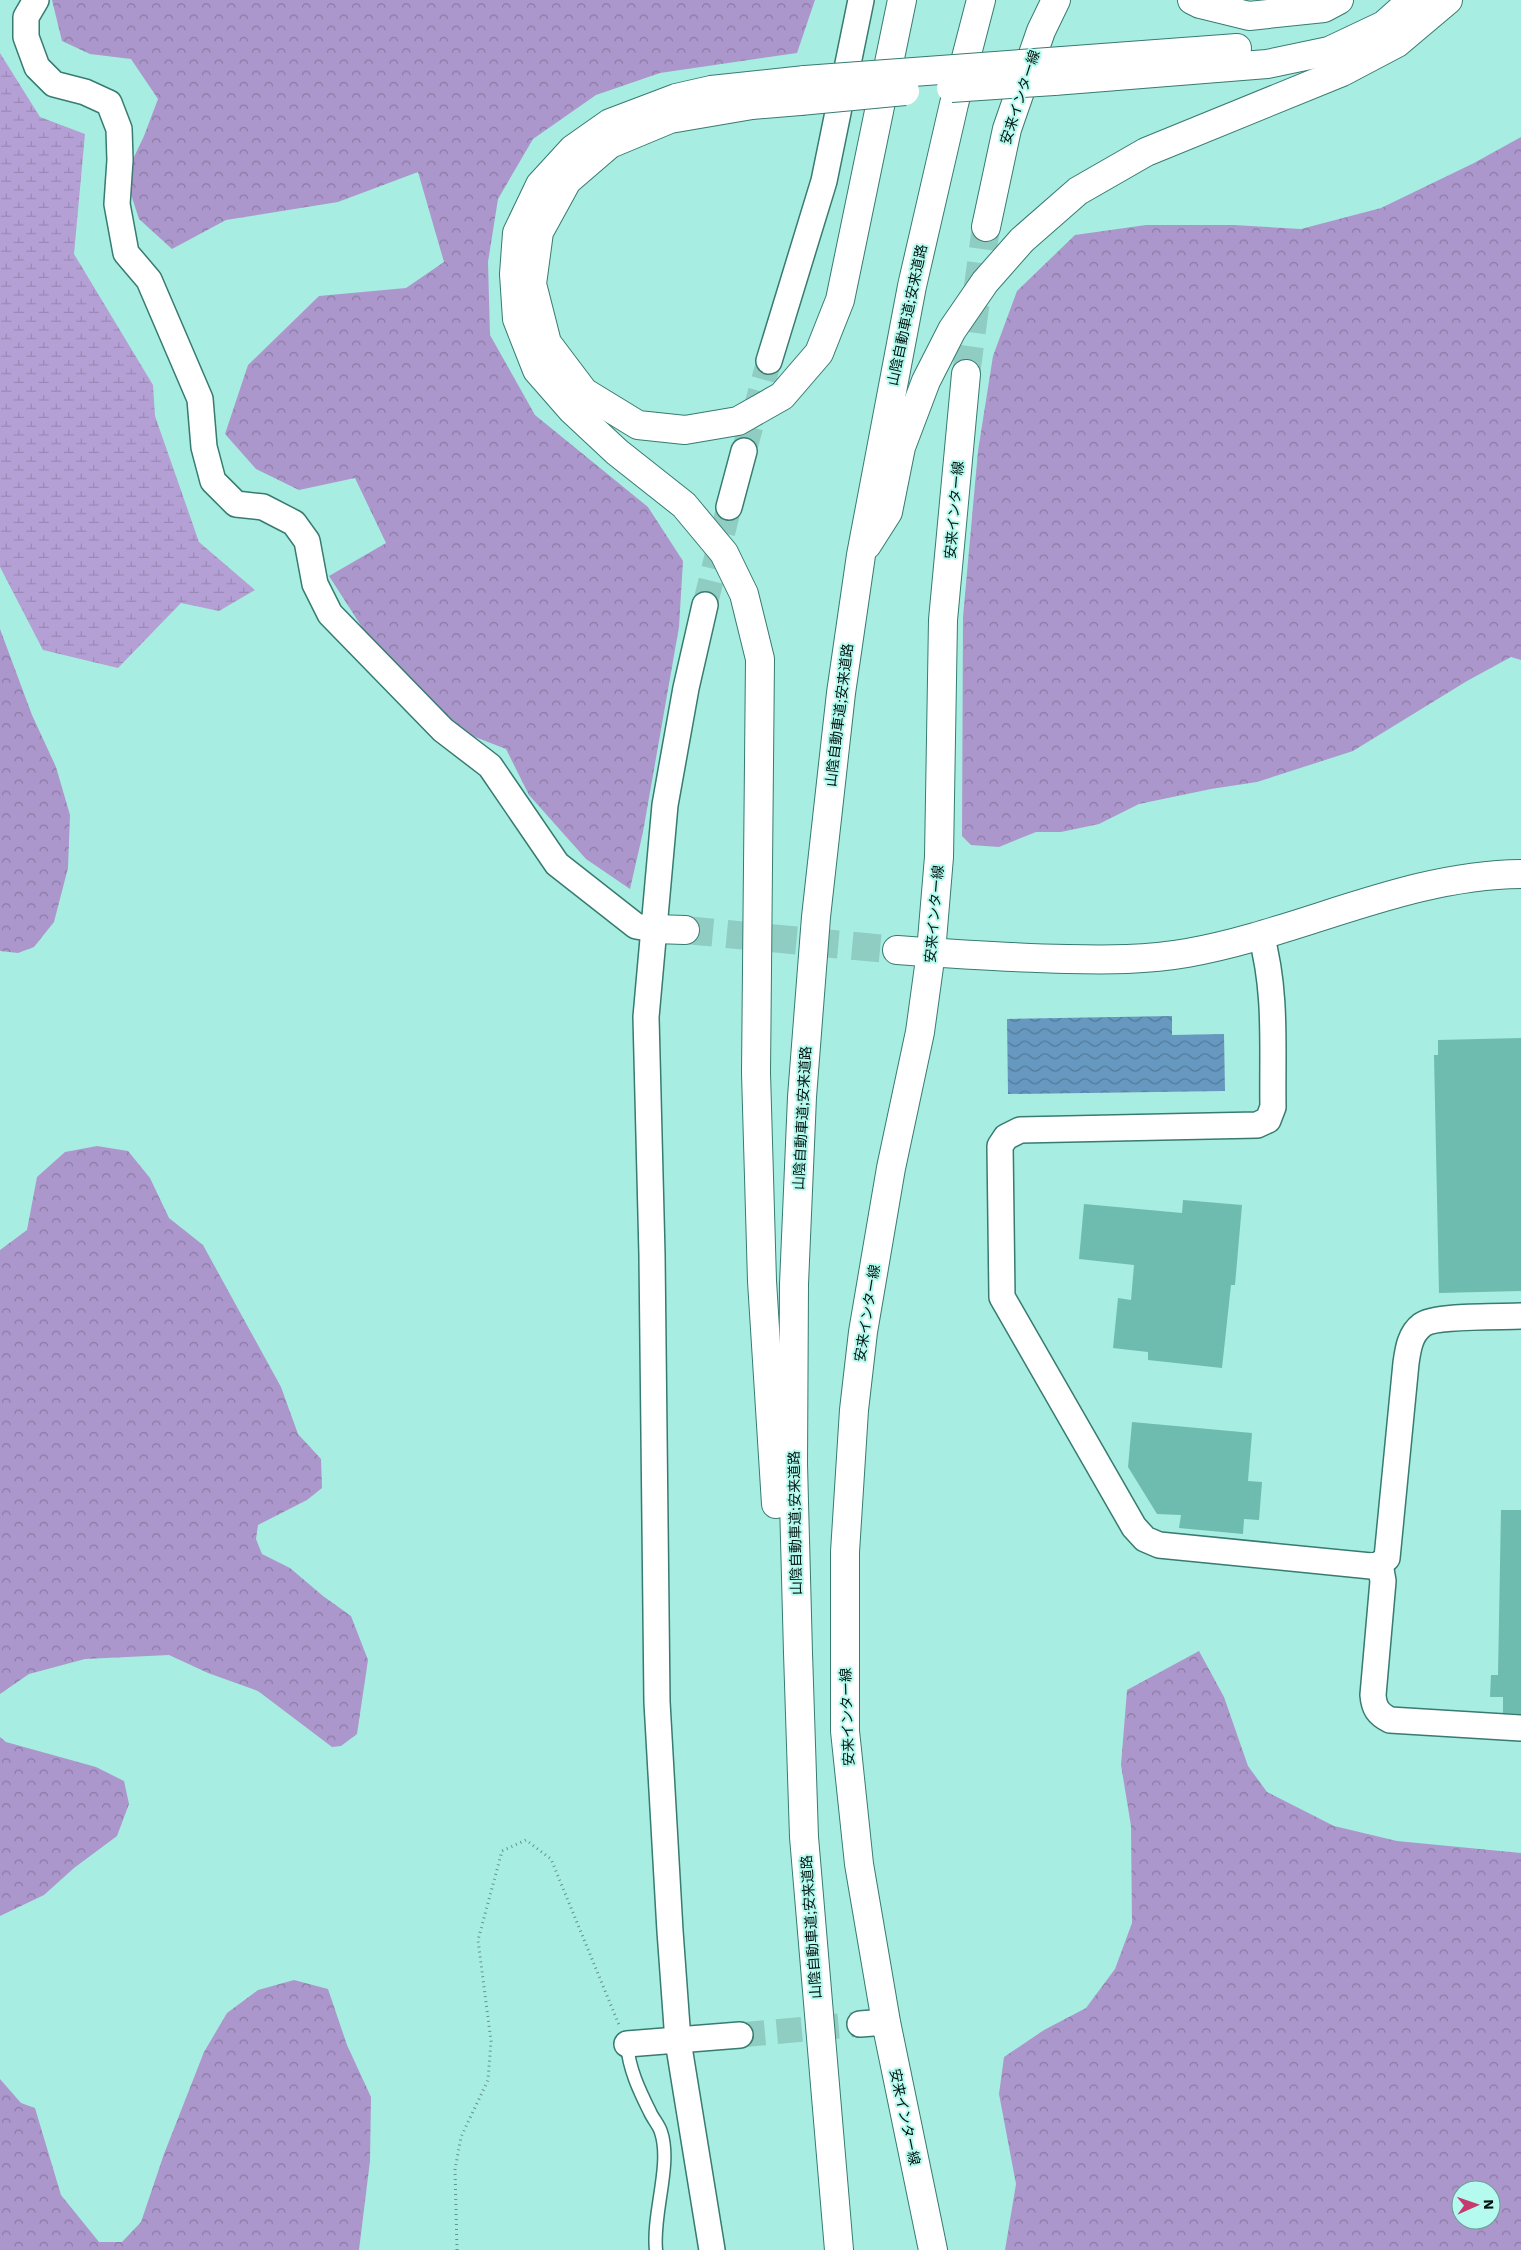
<svg xmlns="http://www.w3.org/2000/svg" width="1521" height="2250" viewBox="0 0 1521 2250" font-family="'Work Sans','Noto Sans JP',sans-serif">
  <defs>
    <pattern id="forest-crowns" width="20" height="18" patternUnits="userSpaceOnUse" patternTransform="scale(1.25)"><rect width="20" height="18" fill="#ac97cc"/><path d="M2 6a3 3 0 1 1 6 0M12 15a3 3 0 1 1 6 0" fill="none" stroke="#8a7aa4"/></pattern>
    <pattern id="wetland-marsh" width="20" height="14" patternUnits="userSpaceOnUse" patternTransform="scale(1.25)"><rect width="20" height="14" fill="#b5a0d5"/><path d="M1 5h8M5 5V1M11 12h8M15 12V8" fill="none" stroke="#9a89b6"/></pattern>
    <pattern id="water-waves" width="16" height="10" patternUnits="userSpaceOnUse" patternTransform="scale(1.25)"><rect width="16" height="10" fill="#6698c0"/><path d="M0 5q4-4 8 0t8 0" fill="none" stroke="#527b9a"/></pattern>
  </defs>
  <rect width="100%" height="100%" fill="#a8ede1"/>
  <g fill="url(#forest-crowns)" fill-rule="evenodd">
    <polygon points="52,0 815,0 797,53 660,73 596,95 533,139 498,199 488,262 490,335 535,415 648,507 683,561 679,627 643,832 630,889 586,859 529,795 506,749 457,730 367,635 329,576 386,543 355,478 299,490 256,469 225,434 248,365 319,296 406,288 444,262 418,172 338,202 226,220 172,249 139,219 125,176 144,136 158,99 131,59 90,54 62,41"/>
    <polygon points="1521,137 1521,660 1511,657 1467,681 1353,751 1257,782 1211,789 1139,804 1099,824 1061,832 1036,832 999,847 971,845 962,836 963,617 978,451 993,356 1017,291 1075,235 1146,225 1234,225 1301,229 1381,208 1474,163"/>
    <polygon points="0,629 32,715 56,767 70,815 68,868 54,922 34,947 18,953 0,951"/>
    <polygon points="97,1146 128,1151 150,1178 169,1218 203,1245 281,1387 298,1434 321,1459 322,1488 307,1500 258,1525 256,1539 262,1554 290,1568 323,1596 351,1616 368,1660 357,1734 341,1746 332,1747 258,1691 208,1673 169,1655 85,1659 29,1674 0,1694 0,1250 27,1230 37,1177 65,1152"/>
    <path d="M1199 1651 1224 1697 1248 1766 1267 1792 1334 1826 1397 1841 1521 1853V2250H1005L1016 2184 999 2094 1004 2057 1044 2030 1086 2008 1115 1969 1132 1923 1131 1826 1121 1765 1127 1690ZM1461 2190H1491V2220H1461Z"/>
    <polygon points="0,1737 6,1742 96,1767 124,1781 129,1804 117,1836 74,1868 44,1895 0,1916"/>
    <polygon points="294,1980 328,1989 347,2045 371,2097 370,2161 359,2250 0,2250 0,2079 21,2103 35,2108 61,2195 99,2242 122,2242 141,2222 164,2154 204,2052 227,2013 258,1990"/>
  </g>
  <polygon fill="url(#wetland-marsh)" points="0,53 40,117 85,134 74,254 153,385 155,416 199,542 255,590 219,611 181,603 118,668 43,650 0,567"/>
  <polygon fill="url(#water-waves)" points="1172,1016 1172,1035 1224,1034 1225,1091 1008,1094 1007,1019"/>
  <g fill="#6dbcaf">
    <polygon points="1521,1038 1521,1291 1439,1293 1434,1055 1438,1055 1438,1040"/>
    <polygon points="1183,1200 1242,1205 1235,1285 1231,1285 1222,1368 1148,1360 1148,1352 1113,1348 1118,1298 1131,1300 1134,1265 1079,1259 1084,1204 1182,1213"/>
    <polygon points="1132,1422 1252,1433 1248,1481 1262,1482 1259,1520 1244,1519 1243,1534 1179,1528 1181,1515 1157,1514 1128,1467"/>
    <polygon points="1501,1510 1521,1510 1521,1714 1503,1713 1503,1697 1490,1697 1491,1675 1498,1675"/>
  </g>
  <g fill="none" stroke-linecap="round" stroke-linejoin="round">
    <g stroke="#8fccc2" stroke-width="25" stroke-dasharray="25 12" stroke-linecap="butt">
      <polyline points="744,451 769,361"/>
      <polyline points="705,605 729,507"/>
      <polyline points="740,2035 860,2024"/>
    </g>
    <polyline stroke="#8fccc2" stroke-width="28" stroke-dasharray="28 14" stroke-linecap="butt" points="685,930 897,950"/>
    <polyline stroke="#8fccc2" stroke-width="28" stroke-dasharray="28 14" stroke-linecap="butt" points="966,374 986,227"/>
    <g stroke="#377b71" stroke-width="15">
      <path id="service" d="M627 2044C629 2069 639 2090 650 2112 653 2119 659 2125 661 2132 672 2165 652 2214 656 2250"/>
    </g>
    <g stroke="#377b71" stroke-width="28">
      <g id="minor">
        <polyline points="36,0 26,17 26,37 37,67 54,84 85,92 109,103 119,129 120,160 117,204 126,253 149,280 200,399 204,447 213,481 236,504 263,507 294,523 307,541 315,584 330,614 443,730 490,766 557,864 636,926 654,929"/>
        <polyline points="769,361 824,181 861,0"/>
        <polyline points="729,507 744,451"/>
        <polyline points="705,605 686,688 665,805 646,1017 652,1255 657,1702 670,1931 678,2041 712,2250"/>
        <path d="M1261 935C1277 992 1272 1049 1273 1107L1268 1120 1257 1125 1020 1130 1006 1137 1000 1146 1002 1297 1134 1527 1145 1539 1159 1545 1371 1566 1380 1564 1387 1558 1406 1363C1408 1349 1410 1334 1422 1325 1434 1315 1502 1317 1521 1316"/>
        <path d="M1380 1564 1383 1581 1373 1695C1374 1708 1378 1714 1390 1720L1521 1728"/>
        <polyline points="860,2024 886,2022"/>
        <polyline points="627,2044 740,2035"/>
      </g>
    </g>
    <g stroke="#377b71" stroke-width="30">
      <g id="tertiary">
        <polyline points="654,929 685,930"/>
        <path d="M897 950C954 954 1010 958 1067 959 1107 960 1147 960 1187 953 1300 933 1405 875 1521 874"/>
      </g>
    </g>
    <g stroke="#377b71" stroke-width="30">
      <g id="secondary">
        <polyline points="986,227 1007,129 1041,31 1056,0"/>
        <polyline points="933,2250 886,2022 859,1864 845,1731 845,1552 854,1410 863,1332 891,1168 920,1032 931,952 939,857 943,620 966,374"/>
      </g>
    </g>
    <g stroke="#377b71" stroke-width="30">
      <g id="motorway">
        <polyline points="1192,0 1200,4 1249,16 1324,8 1339,0"/>
        <polyline points="1062,61 1237,48"/>
        <polyline points="1054,81 1267,64 1329,51 1384,25 1412,0"/>
        <polyline points="800,101 752,105 670,119 610,144 567,181 539,232 532,284 547,343 584,392 638,425 685,430 738,421 782,396 819,353 840,300 902,0"/>
        <polyline points="867,545 888,512 901,447 926,381 952,330 985,282 1022,240 1078,191 1146,152 1342,72 1397,43 1448,0"/>
        <polyline points="776,1504 762,1281 756,1073 760,659 744,594 724,553 684,505 617,452 572,410 537,370 517,319 514,274 517,233 540,185 573,149 610,123 676,98 711,90 805,80"/>
        <polyline points="839,2250 804,1837 798,1653 793,1464 794,1284 802,1097 816,917 841,693 861,555 912,286 954,104 981,0"/>
      </g>
    </g>
    <polyline stroke="#64948c" stroke-width="3" stroke-dasharray="1 4" stroke-linecap="butt" points="457,2250 455,2170 461,2137 488,2080 491,2041 478,1940 502,1851 526,1840 551,1859 619,2025"/>
    <use href="#service" stroke="#fff" stroke-width="12"/>
    <use href="#minor" stroke="#fff" stroke-width="25"/>
    <use href="#tertiary" stroke="#fff" stroke-width="28"/>
    <use href="#secondary" stroke="#fff" stroke-width="28"/>
    <use href="#motorway" stroke="#fff" stroke-width="28"/>
    <g stroke="#377b71" stroke-width="30" stroke-linecap="butt">
      <g id="motorway-bridge">
        <polyline points="805,80 1062,61"/>
        <polyline points="951,88 1054,81"/>
        <polyline points="800,101 905,91"/>
      </g>
    </g>
    <use href="#motorway-bridge" stroke="#fff" stroke-width="28"/>
  </g>
  <g text-anchor="middle" stroke-width="4" stroke-linejoin="round" paint-order="stroke">
    <g font-size="14" fill="#00120f" stroke="#b5faee">
      <text transform="translate(1020 97) rotate(-72)" y="5">安来インター線</text>
      <text transform="translate(907 315) rotate(-78)" y="5">山陰自動車道;安来道路</text>
      <text transform="translate(954 510) rotate(-85)" y="5">安来インター線</text>
      <text transform="translate(839 715) rotate(-83)" y="5">山陰自動車道;安来道路</text>
      <text transform="translate(934 914) rotate(-85)" y="5">安来インター線</text>
      <text transform="translate(802 1118) rotate(-87)" y="5">山陰自動車道;安来道路</text>
      <text transform="translate(867 1313) rotate(-81)" y="5">安来インター線</text>
      <text transform="translate(795 1523) rotate(-91)" y="5">山陰自動車道;安来道路</text>
      <text transform="translate(847 1717) rotate(-92)" y="5">安来インター線</text>
      <text transform="translate(811 1927) rotate(-94)" y="5">山陰自動車道;安来道路</text>
      <text transform="translate(905 2117) rotate(78)" y="5">安来インター線</text>
    </g>
  </g>
  <g transform="translate(1476 2205) rotate(88)"><circle r="24" fill="#b5faee" stroke="#6d9d95"/>
  <path d="M0-4L9 19L0 12L-9 19Z" fill="#c63a6d"/>
  <text y="-8" font-size="14" font-weight="bold" text-anchor="middle" fill="#00120f">N</text>
  </g>
</svg>
